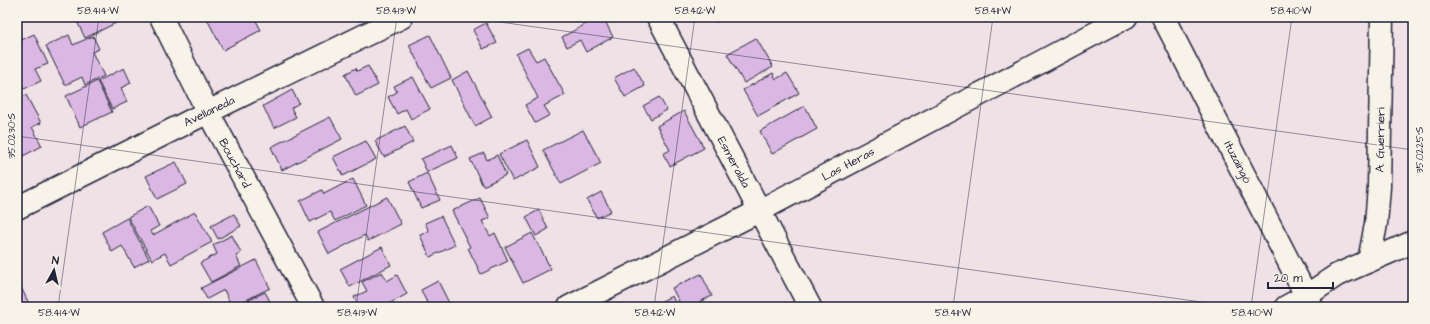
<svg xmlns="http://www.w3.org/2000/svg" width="1430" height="324" viewBox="0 0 1430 324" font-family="'Architects Daughter',sans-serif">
  <rect width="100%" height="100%" fill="#efe1e6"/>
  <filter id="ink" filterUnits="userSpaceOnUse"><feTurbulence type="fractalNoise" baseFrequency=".025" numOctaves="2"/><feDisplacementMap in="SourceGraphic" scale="8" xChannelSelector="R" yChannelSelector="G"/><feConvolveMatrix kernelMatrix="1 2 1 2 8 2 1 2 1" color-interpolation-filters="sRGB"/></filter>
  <g filter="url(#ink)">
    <g fill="#dbb8e3" stroke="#22223b">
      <polygon points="75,17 116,17 118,22 85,38"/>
      <polygon points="206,17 254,17 261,30 223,50"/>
      <polygon points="599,17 603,17 613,37 586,52 580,40 567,47 562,37"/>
      <polygon points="713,17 724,17 716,22"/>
      <polygon points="486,23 497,43 483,49 473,30"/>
      <polygon points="34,34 48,64 35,69 41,81 24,89 17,76 17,42"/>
      <polygon points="69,35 73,45 93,36 99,49 92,52 104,76 85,85 82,77 65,85 46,46"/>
      <polygon points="430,35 451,78 431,88 409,45"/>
      <polygon points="756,38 773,67 744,83 727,54"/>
      <polygon points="528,48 536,61 544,57 565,95 544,106 550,115 535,123 525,105 538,98 516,54"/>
      <polygon points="368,66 378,85 356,96 345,74 356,68 357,71"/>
      <polygon points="634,67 645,86 625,97 614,78"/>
      <polygon points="124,68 131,83 121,88 127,102 112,109 98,81"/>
      <polygon points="468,71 492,117 475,126 452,80"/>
      <polygon points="773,73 776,79 787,73 799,93 758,116 743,90"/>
      <polygon points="413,77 430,109 411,119 406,109 397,114 388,97 397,92 394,86"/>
      <polygon points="97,81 112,112 80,127 66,96"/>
      <polygon points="292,90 299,103 291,108 296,117 274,128 263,106"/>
      <polygon points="26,95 41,123 32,127 42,146 23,156 17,144 17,100"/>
      <polygon points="659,97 667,110 651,119 643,106"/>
      <polygon points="805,106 817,129 772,154 760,131"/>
      <polygon points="684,111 704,148 670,166 663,154 670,150 657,126"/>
      <polygon points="330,117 342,139 282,170 271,147"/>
      <polygon points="405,126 413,142 384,157 375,141"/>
      <polygon points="583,130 601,163 561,184 543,150"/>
      <polygon points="527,140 540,167 513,181 499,154"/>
      <polygon points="366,141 376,159 343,176 333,157"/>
      <polygon points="452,145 458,158 427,172 421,159"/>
      <polygon points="17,150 21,157 17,159"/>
      <polygon points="484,153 487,160 497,155 506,175 483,186 470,159"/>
      <polygon points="176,162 187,184 157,199 146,176"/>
      <polygon points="427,173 440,200 421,208 409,182"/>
      <polygon points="353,179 366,205 335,221 330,212 310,222 300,201 322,190 324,194"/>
      <polygon points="601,192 611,211 597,218 587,200"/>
      <polygon points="387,197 401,224 368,241 365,235 329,254 318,232"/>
      <polygon points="480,198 490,218 482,221 490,236 495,233 508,261 481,274 468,248 470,247 452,211"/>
      <polygon points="148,206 159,226 150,231 153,235 195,212 212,242 171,264 165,253 152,260 128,217"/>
      <polygon points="539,210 548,229 536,236 526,217"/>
      <polygon points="234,214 241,226 218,239 211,226"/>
      <polygon points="441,216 455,245 430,257 420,235 429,231 425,223"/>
      <polygon points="127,218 149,259 134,267 122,246 112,252 102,232"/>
      <polygon points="532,233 551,269 523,283 505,247"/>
      <polygon points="232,235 241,253 236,256 241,266 211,282 200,263 217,254 213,245"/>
      <polygon points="382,247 391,265 350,287 340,269"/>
      <polygon points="256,260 270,288 232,307 224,290 207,299 201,288"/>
      <polygon points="382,272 387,281 397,275 407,294 383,307 359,307 354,297 367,291 362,282"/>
      <polygon points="701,274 712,296 688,307 682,307 672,288"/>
      <polygon points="17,279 30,306 28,307 17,307"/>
      <polygon points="438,281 451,307 429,307 421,290"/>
      <polygon points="265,292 273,307 237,307 236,306"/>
      <polygon points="672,296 677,307 649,307"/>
    </g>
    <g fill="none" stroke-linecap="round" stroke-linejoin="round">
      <g stroke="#22223b" stroke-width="25">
        <g id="minor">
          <polyline points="161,17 208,112 313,307"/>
          <polyline points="658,17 810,307"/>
          <polyline points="1163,17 1312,307"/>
          <polyline points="17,208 208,112 402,17"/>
          <polyline points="1369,261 1376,224 1379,187 1382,17"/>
          <polyline points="569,307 759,211 1126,17"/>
          <polyline points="1286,307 1306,296 1337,275 1413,242"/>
        </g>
      </g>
      <use href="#minor" stroke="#f7f3e8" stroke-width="22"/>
    </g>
  </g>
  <path fill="none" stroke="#22223b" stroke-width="1" stroke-opacity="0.45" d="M464 17 1413 150M17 136 1237 307M58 307 99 17M356 307 397 17M654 307 695 17M953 307 993 17M1251 307 1292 17"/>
  <g text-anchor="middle" stroke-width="3.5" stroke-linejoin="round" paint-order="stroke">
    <g font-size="12" fill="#22223b" stroke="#f7f3e8">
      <text transform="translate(209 111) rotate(-26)" y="4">Avellaneda</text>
      <text transform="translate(1380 140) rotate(-89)" y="4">A. Guerrieri</text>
      <text transform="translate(734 162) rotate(62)" y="4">Esmeralda</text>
      <text transform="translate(1238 162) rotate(63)" y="4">Ituzaingó</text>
      <text transform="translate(235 163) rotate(62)" y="4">Bouchard</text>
      <text transform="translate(848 164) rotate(-28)" y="4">Las Heras</text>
    </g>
  </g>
  <rect width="1430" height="324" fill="none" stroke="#f7f3e8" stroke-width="44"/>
  <g transform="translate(54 270) rotate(8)" stroke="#f7f3e8" stroke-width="3" paint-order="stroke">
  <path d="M0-3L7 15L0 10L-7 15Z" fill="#22223b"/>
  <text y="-6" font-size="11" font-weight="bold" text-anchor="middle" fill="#22223b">N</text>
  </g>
  <path d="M1268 282v6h65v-6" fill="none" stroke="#22223b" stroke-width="2"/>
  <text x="1274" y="282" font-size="12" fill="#22223b" stroke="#f7f3e8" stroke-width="3" paint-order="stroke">20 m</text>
  <rect x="22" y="22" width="1386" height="280" fill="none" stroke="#22223b" stroke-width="1.5"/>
  <g font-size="10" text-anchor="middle" fill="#22223b">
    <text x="98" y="14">58.414°W</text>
    <text x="396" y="14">58.413°W</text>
    <text x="695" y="14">58.412°W</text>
    <text x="993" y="14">58.411°W</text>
    <text x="1291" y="14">58.410°W</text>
    <text transform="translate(11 136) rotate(-90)" y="4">35.0230°S</text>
    <text transform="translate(1419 150) rotate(-90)" y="4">35.0225°S</text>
    <text x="59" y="316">58.414°W</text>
    <text x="357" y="316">58.413°W</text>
    <text x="655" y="316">58.412°W</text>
    <text x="953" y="316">58.411°W</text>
    <text x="1252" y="316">58.410°W</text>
  </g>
</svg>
